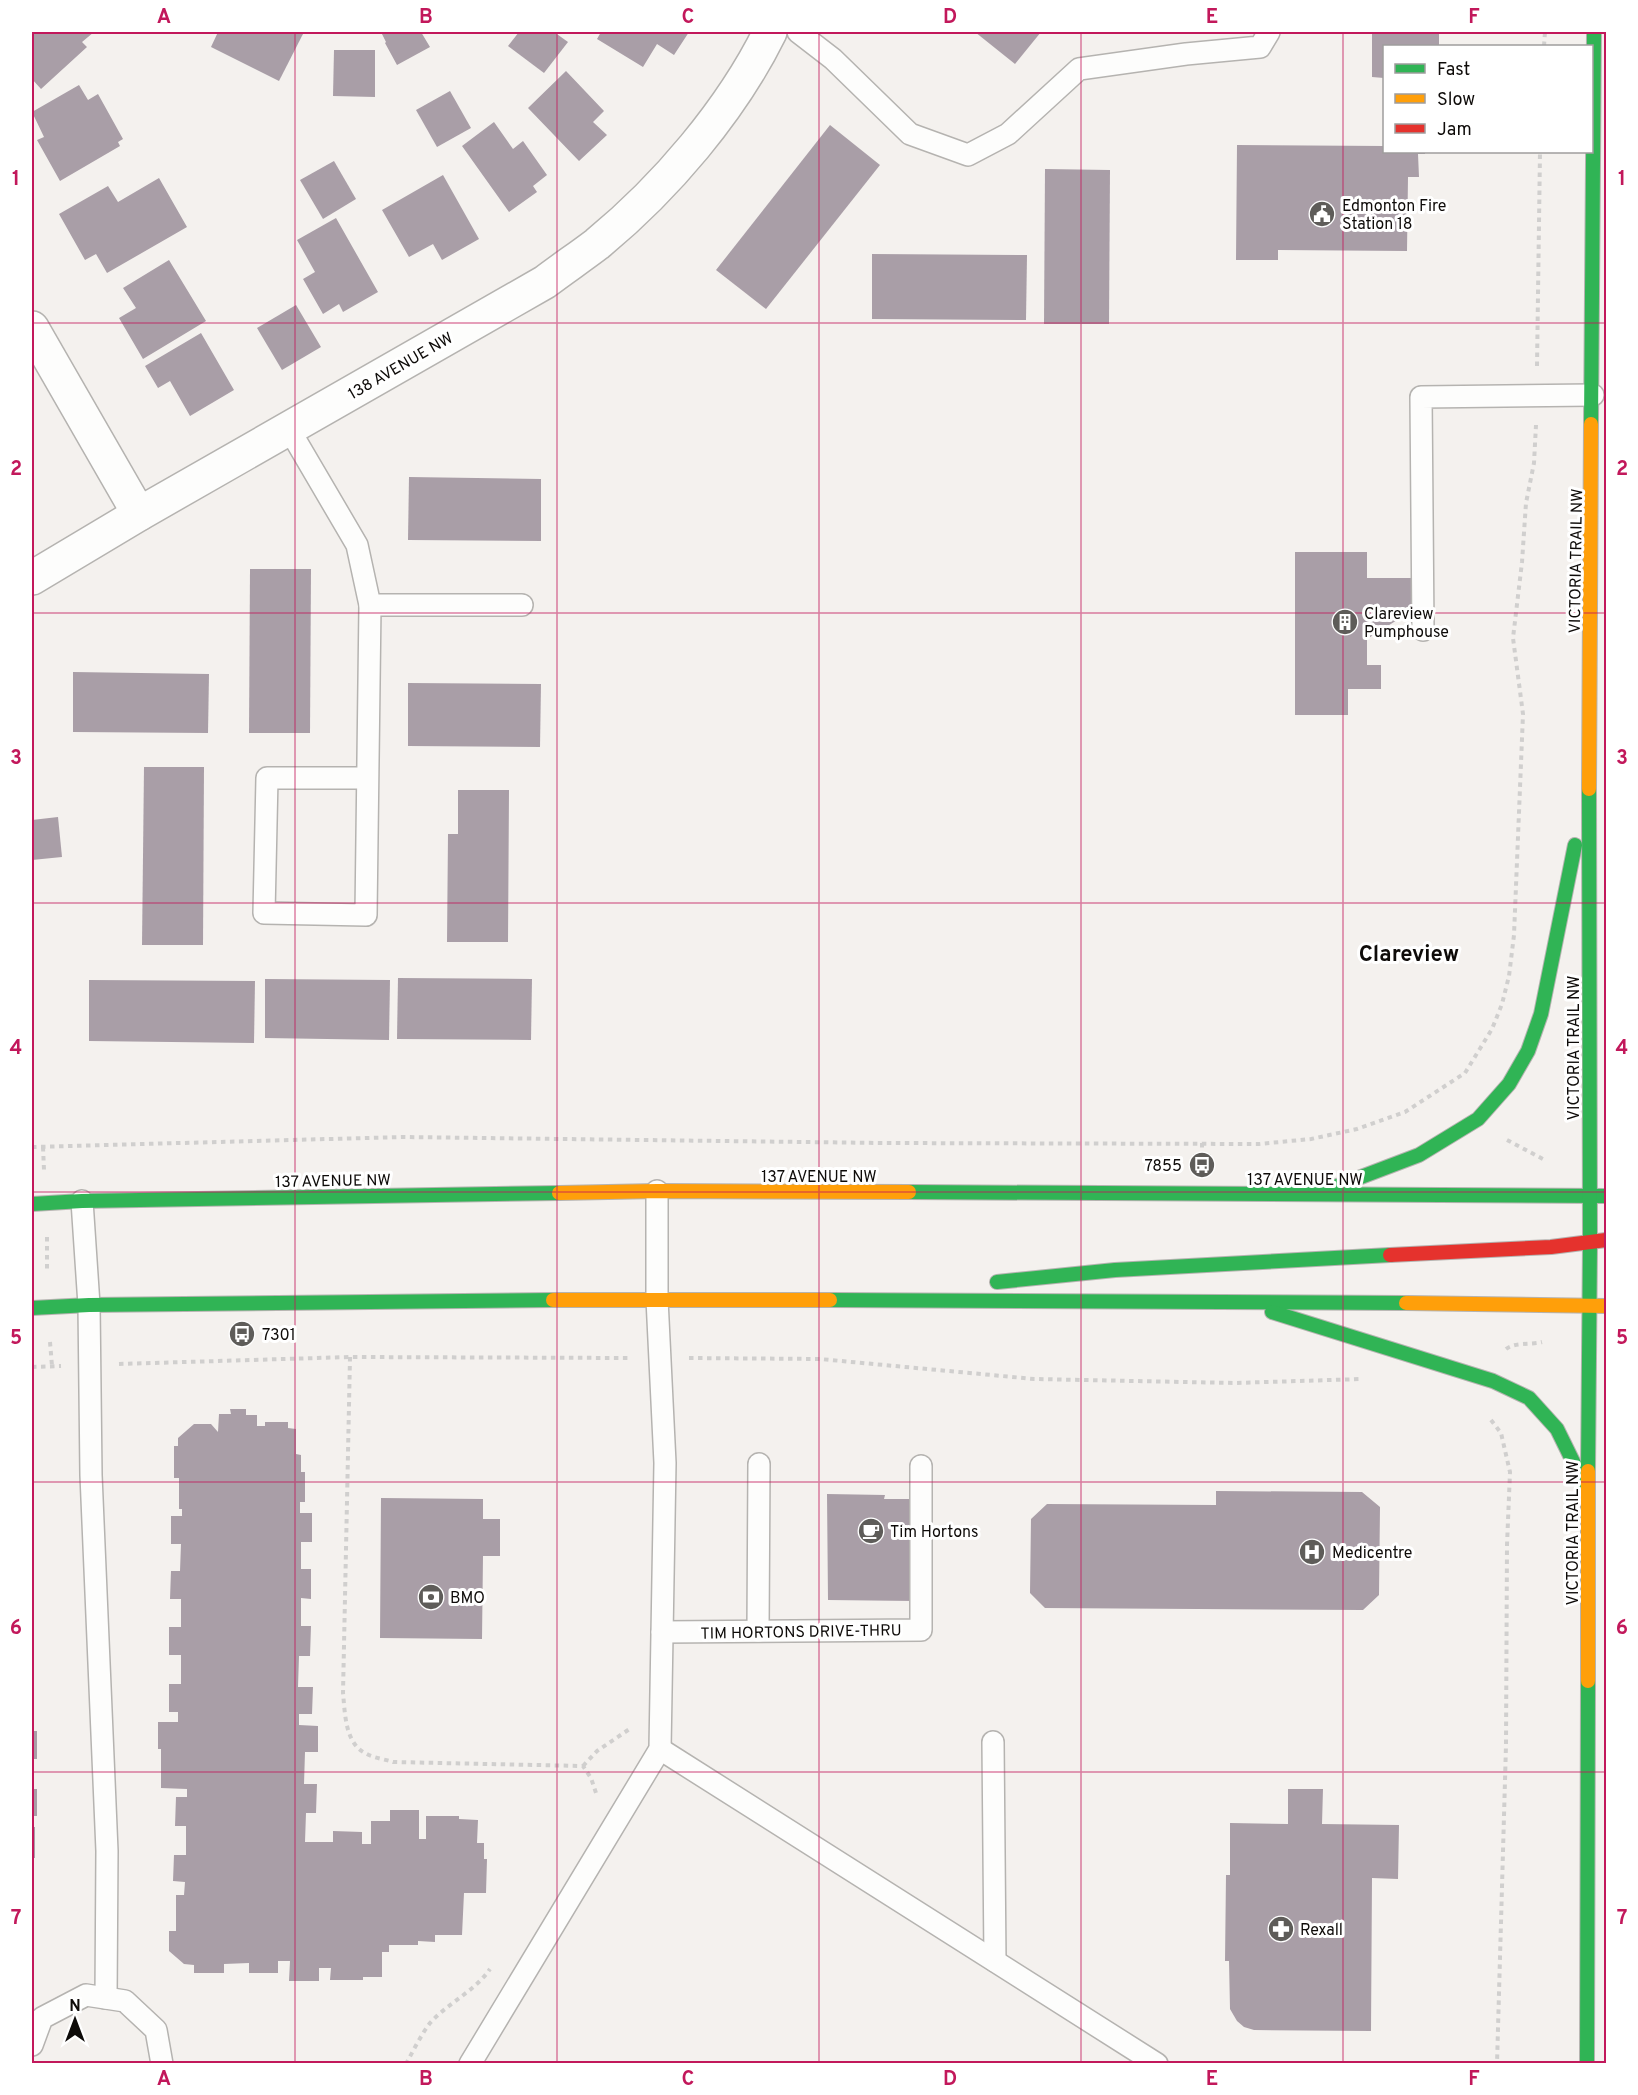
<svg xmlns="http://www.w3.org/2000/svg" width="1638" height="2095" viewBox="0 0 1638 2095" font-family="Overpass,sans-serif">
  <rect width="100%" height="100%" fill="#f4f1ee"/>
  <g fill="#a99ea7">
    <polygon points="32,32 94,32 82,42 87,47 41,89 32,79"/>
    <polygon points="218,32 304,32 279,81 211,47"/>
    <polygon points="381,32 421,32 430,47 397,65 385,43 386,42"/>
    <polygon points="519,32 554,32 568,42 544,73 508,46"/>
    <polygon points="601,32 689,32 674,55 657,44 643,67 597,39"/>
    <polygon points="975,32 1041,32 1015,64"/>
    <polygon points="1372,32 1439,32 1439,46 1384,46 1384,78 1372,77"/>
    <polygon points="334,50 375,50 375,97 333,96"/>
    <polygon points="566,71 604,111 593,122 607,135 579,161 528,108"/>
    <polygon points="79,85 88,100 98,94 123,139 118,142 120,146 60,181 37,140 44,137 32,112"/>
    <polygon points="450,91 471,128 437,147 416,110"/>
    <polygon points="494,122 513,149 523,141 547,175 533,186 537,192 509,212 462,146"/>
    <polygon points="830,125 880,165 766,309 716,270"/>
    <polygon points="1237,145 1384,146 1384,152 1425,152 1425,154 1418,154 1419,177 1408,177 1407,251 1278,250 1278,260 1236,260"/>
    <polygon points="334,161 356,199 323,219 300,180"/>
    <polygon points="1045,169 1110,170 1109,324 1044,324"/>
    <polygon points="443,175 479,239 442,260 433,244 409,257 382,210"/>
    <polygon points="159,178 187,227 107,273 96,254 85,260 59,214 108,186 118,202"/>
    <polygon points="336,218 378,292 343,312 339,304 323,314 303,279 315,272 297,240"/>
    <polygon points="872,254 1027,255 1026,320 872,319"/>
    <polygon points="169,260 206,321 143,359 119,318 136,308 123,288"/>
    <polygon points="296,305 321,347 282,370 257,328"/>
    <polygon points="201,333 234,390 190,416 170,381 158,388 145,366"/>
    <polygon points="409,477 541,479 541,541 408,540"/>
    <polygon points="1295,552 1367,552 1367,578 1421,578 1421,605 1367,639 1367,665 1381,665 1381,689 1348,689 1348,715 1295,715"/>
    <polygon points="250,569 311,569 310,733 249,733"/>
    <polygon points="73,672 209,674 208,733 73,732"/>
    <polygon points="408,683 541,684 540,747 408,746"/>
    <polygon points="144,767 204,767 203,945 142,945"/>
    <polygon points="458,790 509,790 508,942 447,942 448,834 458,834"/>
    <polygon points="58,817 62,857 32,860 32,820"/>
    <polygon points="398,978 532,979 531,1040 397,1039"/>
    <polygon points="265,979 390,980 389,1040 265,1038"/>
    <polygon points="89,980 255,981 254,1043 89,1041"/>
    <polygon points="230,1409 246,1409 246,1415 257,1415 257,1426 265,1426 265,1422 288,1422 288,1428 296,1429 296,1454 301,1455 301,1472 305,1472 305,1502 300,1502 300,1513 312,1513 312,1542 301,1542 301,1569 311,1569 311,1599 301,1598 301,1626 311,1626 310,1656 299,1656 298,1687 313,1687 312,1714 299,1714 299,1725 318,1726 318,1752 305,1752 304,1784 317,1784 316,1813 306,1813 305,1842 333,1842 333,1831 362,1832 362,1844 371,1844 371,1821 390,1821 390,1810 419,1810 419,1839 426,1839 426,1816 459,1816 459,1819 478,1820 477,1843 484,1843 484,1859 487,1859 486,1893 464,1893 462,1935 435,1935 435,1942 418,1941 418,1945 389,1945 389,1952 382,1952 382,1977 363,1977 363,1980 330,1980 331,1968 319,1968 319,1981 289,1981 290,1961 278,1961 278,1973 249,1973 249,1963 224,1964 224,1973 194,1973 194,1965 184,1964 169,1951 169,1931 176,1931 176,1895 184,1895 185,1882 173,1881 174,1855 186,1855 186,1826 175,1826 176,1797 187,1797 187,1789 161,1788 161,1749 158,1749 158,1722 178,1722 178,1712 169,1712 169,1684 181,1684 181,1655 169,1655 169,1627 181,1627 181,1599 170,1599 171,1571 180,1571 181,1544 171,1544 171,1516 182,1516 182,1509 179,1509 179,1478 174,1478 174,1446 178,1446 178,1438 194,1424 211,1424 218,1432 219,1414 231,1414"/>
    <polygon points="1216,1491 1362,1492 1380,1507 1379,1595 1363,1610 1045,1608 1030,1593 1031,1519 1047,1504 1216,1505"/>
    <polygon points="827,1494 885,1495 884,1499 915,1499 914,1601 828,1600"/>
    <polygon points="381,1498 483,1499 483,1519 500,1519 500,1556 483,1556 482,1639 380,1638"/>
    <rect x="32" y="1731" width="5" height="28"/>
    <rect x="32" y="1789" width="5" height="27"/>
    <polygon points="1288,1789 1323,1789 1322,1824 1399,1825 1398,1879 1372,1878 1371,2031 1254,2030 1244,2027 1237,2021 1230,2009 1229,1961 1225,1961 1226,1875 1230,1875 1230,1823 1288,1824"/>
    <rect x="32" y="1827" width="3" height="31"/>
  </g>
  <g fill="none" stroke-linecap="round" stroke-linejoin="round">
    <g stroke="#b5b3b0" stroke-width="24">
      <g id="lane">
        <polyline points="798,32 833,59 910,134 968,155 1008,134 1079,69 1186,54 1260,47 1269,32"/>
        <polyline points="289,429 357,545 370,605 522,605"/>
        <polyline points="1423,630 1421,397 1593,395"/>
        <polyline points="367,778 267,778 264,913 366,915 370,605"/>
        <polyline points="82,1201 89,1305 91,1475 107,1851 106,1998"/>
        <polyline points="758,1631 759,1464"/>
        <polyline points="662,1632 921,1630 921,1466"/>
        <polyline points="993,1742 995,1961"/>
        <polyline points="660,1749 1157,2064"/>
        <polyline points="32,2045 42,2018 86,1995 125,2001 156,2030 162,2064"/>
        <polyline points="470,2064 660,1749 665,1463 657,1299 657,1191"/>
      </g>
    </g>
    <g stroke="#b5b3b0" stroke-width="36">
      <g id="street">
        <polyline points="32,328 139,514"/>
        <path d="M32 578 139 514 545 282C562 269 580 257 597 244 665 188 731 111 770 32"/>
      </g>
    </g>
    <g stroke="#b5b3b0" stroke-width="16">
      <g id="fast">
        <polyline points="1591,424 1594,32"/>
        <polyline points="1332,1188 1419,1155 1478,1119 1509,1084 1528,1051 1541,1014 1575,845"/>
        <polyline points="909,1192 1606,1196"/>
        <polyline points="32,1204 82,1201 559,1193"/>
        <polyline points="997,1282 1115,1270 1390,1255"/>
        <polyline points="830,1300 1406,1303"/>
        <polyline points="32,1308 89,1305 553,1300"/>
        <polyline points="1272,1312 1493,1381 1529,1398 1557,1429 1585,1486"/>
        <polyline points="1588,1471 1590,1243 1589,789"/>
        <polyline points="1587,2064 1588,1681"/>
      </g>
    </g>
    <g stroke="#b5b3b0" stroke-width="16">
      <g id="slow">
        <polyline points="1589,789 1591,424"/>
        <polyline points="559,1193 657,1191 909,1192"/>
        <polyline points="553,1300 830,1300"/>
        <polyline points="1406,1303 1606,1306"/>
        <polyline points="1588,1681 1588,1471"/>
      </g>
    </g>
    <g stroke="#b5b3b0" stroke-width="16">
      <polyline id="jam" points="1390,1255 1551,1247 1606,1240"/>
    </g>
    <g stroke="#d0cfce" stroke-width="4" stroke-dasharray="4.5 4.5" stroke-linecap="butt">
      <polyline points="1544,46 1545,32"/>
      <polyline points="1537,366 1540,152"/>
      <polyline points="1507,1140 1543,1159"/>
      <polyline points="1202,1143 1202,1160"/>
      <polyline points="32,1147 403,1137 883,1143 1259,1144 1311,1139 1357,1129 1405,1112 1465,1073 1492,1029 1502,1004 1509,976 1514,935 1523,714 1513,638 1522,562 1526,503 1534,463 1536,425"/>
      <polyline points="43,1147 44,1170"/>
      <polyline points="47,1237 47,1272"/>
      <polyline points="50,1342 52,1366"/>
      <path d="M1506 1349C1515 1342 1530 1345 1542 1342"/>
      <path d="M350 1357 343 1693C345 1713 345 1743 365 1753 373 1758 384 1759 393 1762L583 1766 591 1778 597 1796"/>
      <polyline points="689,1358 820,1359 1034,1379 1235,1383 1362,1379"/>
      <polyline points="119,1364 350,1357 631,1358"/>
      <polyline points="32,1367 61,1366"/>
      <polyline points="1491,1420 1501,1433 1510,1472 1507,1545 1506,1745 1497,2064"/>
      <polyline points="583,1766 597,1751 631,1728"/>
      <path d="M406 2064C413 2051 421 2035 430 2023 448 2003 475 1991 490 1969"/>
    </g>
    <use href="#lane" stroke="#fdfdfc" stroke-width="21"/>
    <use href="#street" stroke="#fdfdfc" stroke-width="33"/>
    <use href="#fast" stroke="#30b455" stroke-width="14"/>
    <use href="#slow" stroke="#ff9f0a" stroke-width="14"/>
    <use href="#jam" stroke="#e5322d" stroke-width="14"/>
  </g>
  <path fill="none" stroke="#c2185b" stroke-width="1.5" stroke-opacity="0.55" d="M295 32V2064M557 32V2064M819 32V2064M1081 32V2064M1343 32V2064M32 323H1606M32 613H1606M32 903H1606M32 1192H1606M32 1482H1606M32 1772H1606"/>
  <defs>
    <g id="civic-disc" transform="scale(1.35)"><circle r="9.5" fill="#5e5c59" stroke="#fff"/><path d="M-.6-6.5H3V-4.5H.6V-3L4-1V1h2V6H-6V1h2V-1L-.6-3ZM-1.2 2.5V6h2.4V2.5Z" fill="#fff"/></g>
    <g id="building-disc" transform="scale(1.35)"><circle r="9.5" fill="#5e5c59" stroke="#fff"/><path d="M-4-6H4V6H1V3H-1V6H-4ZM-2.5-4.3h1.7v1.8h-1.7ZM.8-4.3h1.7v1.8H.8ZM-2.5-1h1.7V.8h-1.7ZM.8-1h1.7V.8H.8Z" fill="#fff"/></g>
    <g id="bus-disc" transform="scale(1.35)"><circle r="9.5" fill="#5e5c59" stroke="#fff"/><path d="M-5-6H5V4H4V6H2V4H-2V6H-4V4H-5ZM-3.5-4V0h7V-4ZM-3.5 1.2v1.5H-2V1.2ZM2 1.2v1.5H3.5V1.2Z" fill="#fff"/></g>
    <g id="cafe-disc" transform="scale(1.35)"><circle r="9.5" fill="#5e5c59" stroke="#fff"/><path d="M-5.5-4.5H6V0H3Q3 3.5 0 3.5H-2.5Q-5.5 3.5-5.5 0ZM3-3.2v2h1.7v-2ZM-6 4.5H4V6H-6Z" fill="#fff"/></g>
    <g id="hospital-disc" transform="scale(1.35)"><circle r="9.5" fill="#5e5c59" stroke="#fff"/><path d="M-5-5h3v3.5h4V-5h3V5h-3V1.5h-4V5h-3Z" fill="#fff"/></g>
    <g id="bank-disc" transform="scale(1.35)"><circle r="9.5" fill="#5e5c59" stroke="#fff"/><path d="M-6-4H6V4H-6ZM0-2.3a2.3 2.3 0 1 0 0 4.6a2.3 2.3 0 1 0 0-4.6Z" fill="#fff"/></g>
    <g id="pharmacy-disc" transform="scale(1.35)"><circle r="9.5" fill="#5e5c59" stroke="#fff"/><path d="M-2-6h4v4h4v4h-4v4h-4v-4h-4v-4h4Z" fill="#fff"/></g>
  </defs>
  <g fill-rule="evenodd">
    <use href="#civic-disc" x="1322" y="214"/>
    <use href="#building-disc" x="1345" y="622"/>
    <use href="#bus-disc" x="1202" y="1165"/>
    <use href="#bus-disc" x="242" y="1334"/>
    <use href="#cafe-disc" x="871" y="1531"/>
    <use href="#hospital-disc" x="1312" y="1552"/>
    <use href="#bank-disc" x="431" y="1597"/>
    <use href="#pharmacy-disc" x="1281" y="1929"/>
  </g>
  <g text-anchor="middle" stroke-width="6" stroke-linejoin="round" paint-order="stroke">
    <g font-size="16" fill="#0e0b09" stroke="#fff" text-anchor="start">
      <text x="1342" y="211">Edmonton Fire<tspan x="1342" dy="18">Station 18</tspan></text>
      <text x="1364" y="619">Clareview<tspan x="1364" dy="18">Pumphouse</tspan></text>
      <text x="1182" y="1171" text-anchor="end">7855</text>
      <text x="262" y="1340">7301</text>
      <text x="890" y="1537">Tim Hortons</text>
      <text x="1332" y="1558">Medicentre</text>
      <text x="450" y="1603">BMO</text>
      <text x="1300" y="1935">Rexall</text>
    </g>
    <g font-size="16" fill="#0e0b09" stroke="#fff">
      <text transform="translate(400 365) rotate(-30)" y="6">138 AVENUE NW</text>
      <text transform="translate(1575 561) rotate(-89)" y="6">VICTORIA TRAIL NW</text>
      <text transform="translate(1573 1048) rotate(-90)" y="6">VICTORIA TRAIL NW</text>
      <text x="819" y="1182">137 AVENUE NW</text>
      <text x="1305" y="1185">137 AVENUE NW</text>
      <text transform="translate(333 1180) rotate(-1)" y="6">137 AVENUE NW</text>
      <text transform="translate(1572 1533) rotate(-90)" y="6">VICTORIA TRAIL NW</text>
      <text transform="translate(801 1631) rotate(-1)" y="6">TIM HORTONS DRIVE-THRU</text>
    </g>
    <g font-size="22" font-weight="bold" fill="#0e0b09" stroke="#fff">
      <text x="1409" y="961">Clareview</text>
    </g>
  </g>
  <rect width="1638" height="2095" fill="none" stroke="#ffffff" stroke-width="66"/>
  <rect x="1383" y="45" width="210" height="108" fill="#ffffff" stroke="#9f9d9d" stroke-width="1.5"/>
  <rect x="1395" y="64" width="30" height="9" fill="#30b455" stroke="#9f9d9d" stroke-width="1.5"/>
  <text x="1437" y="75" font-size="18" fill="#0e0b09">Fast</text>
  <rect x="1395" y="94" width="30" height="9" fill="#ff9f0a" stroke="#9f9d9d" stroke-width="1.5"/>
  <text x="1437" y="105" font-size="18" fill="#0e0b09">Slow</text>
  <rect x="1395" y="124" width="30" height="9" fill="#e5322d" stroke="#9f9d9d" stroke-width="1.5"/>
  <text x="1437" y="135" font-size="18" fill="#0e0b09">Jam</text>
  <g transform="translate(75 2020)" stroke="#ffffff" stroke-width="4.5" paint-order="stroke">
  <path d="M0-4.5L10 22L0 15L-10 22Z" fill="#0e0b09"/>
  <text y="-9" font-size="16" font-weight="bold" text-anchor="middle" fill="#0e0b09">N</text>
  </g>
  <rect x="33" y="33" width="1572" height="2029" fill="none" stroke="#c2185b" stroke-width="2"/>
  <g font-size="20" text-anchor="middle" font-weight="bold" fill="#c2185b">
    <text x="164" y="23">A</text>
    <text x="426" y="23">B</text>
    <text x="688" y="23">C</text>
    <text x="950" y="23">D</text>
    <text x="1212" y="23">E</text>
    <text x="1474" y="23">F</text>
    <text x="16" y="185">1</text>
    <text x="1622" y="185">1</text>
    <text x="16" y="475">2</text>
    <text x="1622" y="475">2</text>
    <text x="16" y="764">3</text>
    <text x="1622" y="764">3</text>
    <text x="16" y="1054">4</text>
    <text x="1622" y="1054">4</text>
    <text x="16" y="1344">5</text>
    <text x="1622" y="1344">5</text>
    <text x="16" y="1634">6</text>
    <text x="1622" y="1634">6</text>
    <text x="16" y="1924">7</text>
    <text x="1622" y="1924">7</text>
    <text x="164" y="2085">A</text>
    <text x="426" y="2085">B</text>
    <text x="688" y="2085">C</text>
    <text x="950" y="2085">D</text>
    <text x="1212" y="2085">E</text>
    <text x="1474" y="2085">F</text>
  </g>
</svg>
